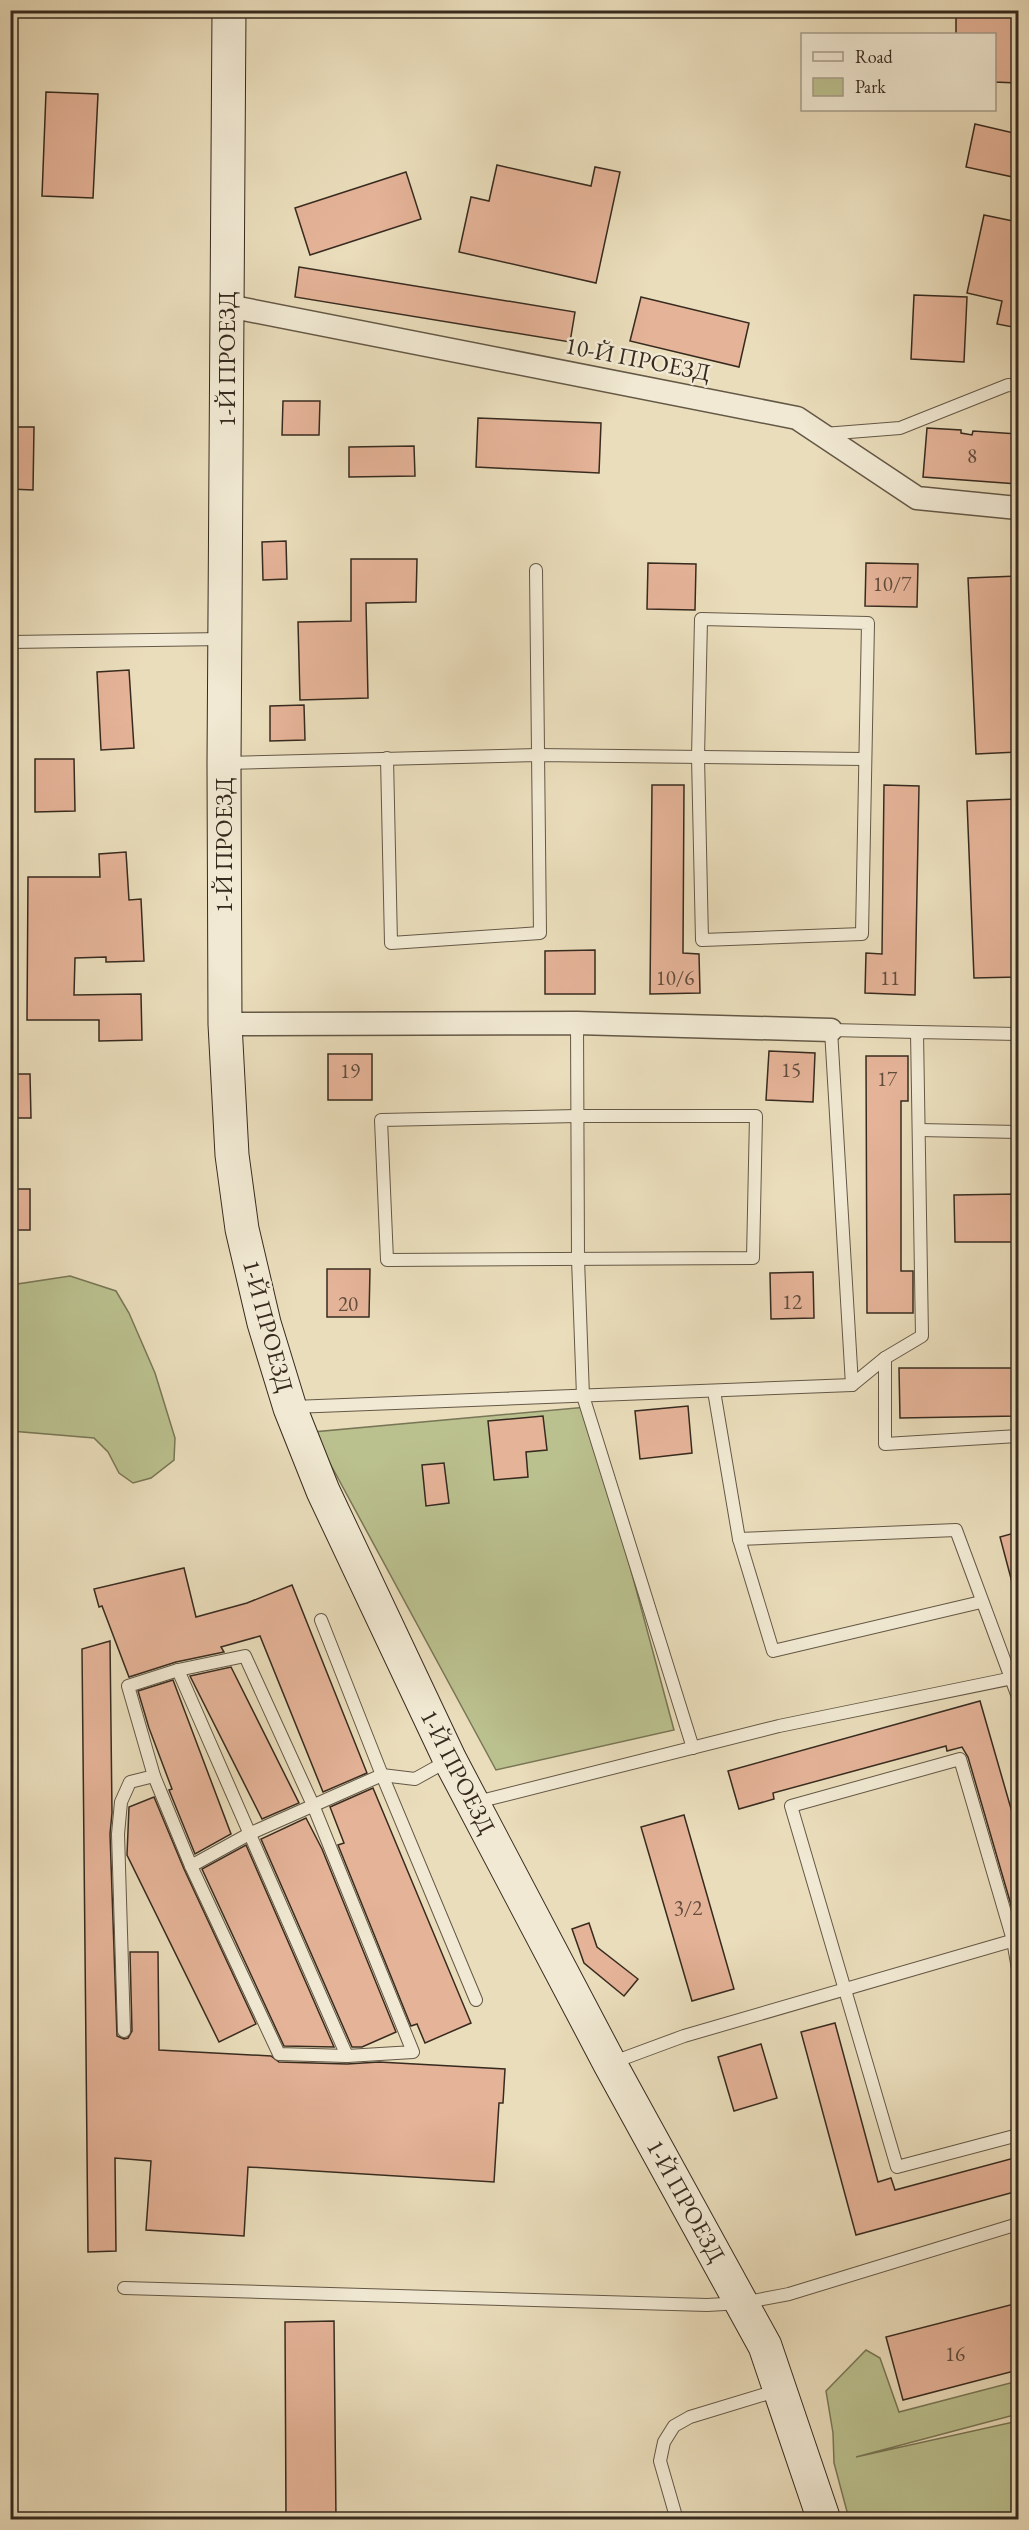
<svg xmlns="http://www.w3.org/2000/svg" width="1029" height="2530" viewBox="0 0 1029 2530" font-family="'EB Garamond',serif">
  <rect width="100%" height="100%" fill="#eaddbb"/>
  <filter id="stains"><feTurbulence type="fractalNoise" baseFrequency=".00333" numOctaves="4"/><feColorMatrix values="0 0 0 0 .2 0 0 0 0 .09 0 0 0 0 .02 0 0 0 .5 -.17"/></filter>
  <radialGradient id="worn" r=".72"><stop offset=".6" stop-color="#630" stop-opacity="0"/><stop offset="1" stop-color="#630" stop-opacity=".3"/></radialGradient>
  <g fill="#bac08e" stroke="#787656" stroke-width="1.5">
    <polygon points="70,1276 116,1291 129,1313 155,1373 175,1438 174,1460 151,1478 133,1483 119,1473 108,1452 94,1438 11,1431 11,1285"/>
    <polygon points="587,1407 674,1730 496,1770 313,1432"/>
    <polygon points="866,2350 880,2358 899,2412 1018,2381 1018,2414 856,2457 1018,2421 1018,2519 849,2519 834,2463 833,2433 826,2391"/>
  </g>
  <g fill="#e5b398" stroke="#372b1f" stroke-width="1.5">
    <polygon points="956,10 1018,10 1018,83 994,82 994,34 956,34"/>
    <polygon points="46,92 98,94 93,198 42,196"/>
    <polygon points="975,124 1018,134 1018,152 1013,177 966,167"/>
    <polygon points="497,165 591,186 595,167 620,172 596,283 459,252 471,197 489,201"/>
    <polygon points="406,172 421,219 310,255 295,208"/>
    <polygon points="984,215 1018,222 1018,238 1013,261 1018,261 1018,328 997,324 1002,301 967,293"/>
    <polygon points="299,267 575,312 570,342 295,297"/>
    <polygon points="914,295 967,297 964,362 911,359"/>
    <polygon points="641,297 749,323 739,367 630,341"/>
    <polygon points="283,401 320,401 319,435 282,435"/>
    <polygon points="478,418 601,423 599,473 476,467"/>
    <polygon points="10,427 34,427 33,490 10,489"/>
    <polygon points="927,428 961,430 961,433 972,435 973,431 1018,434 1018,484 923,477"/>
    <polygon points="414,446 415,476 349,477 349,447"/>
    <polygon points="286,541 287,579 263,580 262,542"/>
    <polygon points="351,559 417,559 416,602 366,603 368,698 300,700 298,622 351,621"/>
    <polygon points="648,563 696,564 695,610 647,609"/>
    <polygon points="866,563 918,564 917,607 865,606"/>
    <polygon points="1018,576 1018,752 976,754 968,578"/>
    <polygon points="129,670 134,748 101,750 97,672"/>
    <polygon points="304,705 305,740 270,741 270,706"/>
    <polygon points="35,759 74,759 75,811 35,812"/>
    <polygon points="652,785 684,785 683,953 699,954 700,993 650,994"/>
    <polygon points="884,785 919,786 915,995 865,993 866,953 882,954"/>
    <polygon points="1016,799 1018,977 974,978 967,801"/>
    <polygon points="126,852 129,900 141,899 144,961 106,962 106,957 75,958 74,995 141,994 142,1040 99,1041 99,1020 27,1020 28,877 100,877 99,854"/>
    <polygon points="595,950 595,994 545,994 545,951"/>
    <polygon points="769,1051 815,1053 813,1102 766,1100"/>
    <rect x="328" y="1054" width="44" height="46"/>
    <polygon points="866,1056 908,1056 908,1101 901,1101 901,1271 913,1271 913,1313 867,1313"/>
    <polygon points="10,1074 30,1074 31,1118 10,1118"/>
    <rect x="10" y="1189" width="20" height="41"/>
    <polygon points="1017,1194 1018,1242 955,1242 954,1195"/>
    <polygon points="327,1269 370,1269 369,1317 327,1317"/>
    <polygon points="813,1272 814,1318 771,1319 770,1273"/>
    <polygon points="899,1368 1018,1368 1018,1416 900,1418"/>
    <polygon points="688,1406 692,1453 640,1459 635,1411"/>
    <polygon points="543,1416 547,1450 526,1452 528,1477 494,1480 488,1421"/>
    <polygon points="444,1463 449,1503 426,1506 422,1465"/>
    <polygon points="1018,1532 1018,1586 1013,1586 1000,1537"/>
    <polygon points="184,1568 196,1617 247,1603 292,1585 367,1773 323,1792 260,1636 221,1647 224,1652 176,1662 129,1677 102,1606 99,1607 94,1589"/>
    <polygon points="110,1641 112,1813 110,1834 117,2036 124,2039 128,2038 132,2031 130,1952 158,1952 159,2050 271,2056 279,2062 347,2064 379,2062 505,2069 503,2103 499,2103 494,2182 248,2167 244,2236 146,2230 151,2161 115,2158 116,2251 88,2252 82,1649"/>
    <polygon points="231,1667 299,1803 262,1819 190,1676"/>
    <polygon points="173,1680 231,1834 195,1854 169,1790 172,1789 149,1728 138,1691"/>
    <polygon points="980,1701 1018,1833 1018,1922 1016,1922 968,1757 962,1747 947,1751 946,1746 773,1793 774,1799 739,1809 728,1771"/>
    <polygon points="373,1788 471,2023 425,2043 417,2024 411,2026 338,1845 344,1843 330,1807"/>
    <polygon points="154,1797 184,1869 256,2024 219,2042 127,1855 129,1807"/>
    <polygon points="684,1815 734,1989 692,2001 641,1827"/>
    <polygon points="306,1818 322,1849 396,2032 362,2047 352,2047 261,1839"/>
    <polygon points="246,1845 334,2047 284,2046 202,1869"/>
    <polygon points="589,1923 597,1947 638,1979 624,1996 584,1963 572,1929"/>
    <polygon points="835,2023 878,2182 891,2178 895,2190 1018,2157 1018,2191 856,2235 801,2032"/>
    <polygon points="761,2044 777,2098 734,2111 718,2057"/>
    <polygon points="1018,2303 1018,2370 903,2400 886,2337"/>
    <polygon points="334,2321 336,2520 286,2520 285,2322"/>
  </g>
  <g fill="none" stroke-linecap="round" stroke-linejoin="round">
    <g stroke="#645846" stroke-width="14">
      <g id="lane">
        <polyline points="824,434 900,428 1008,385 1018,386"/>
        <polygon points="701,619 868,623 862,934 702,940 698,757"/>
        <polyline points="10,642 224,639"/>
        <polyline points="387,758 391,943 540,933 536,570"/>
        <polyline points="226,763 538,755 864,759"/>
        <polyline points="577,1023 578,1259 583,1396 693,1748"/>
        <polygon points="577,1116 756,1116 753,1258 387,1260 381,1120"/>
        <polyline points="919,1130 1018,1132"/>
        <polyline points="885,1358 885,1444 1018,1436"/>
        <polyline points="852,1385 831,1030 917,1032"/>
        <polyline points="714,1391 739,1539 773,1651 981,1602"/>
        <polyline points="293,1407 852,1385 885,1358 922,1336 917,1032 1018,1034"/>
        <polyline points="739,1539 956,1530 1018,1697"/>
        <polyline points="321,1620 382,1775 476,2000"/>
        <polygon points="245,1656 313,1805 413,2052 347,2056 279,2054 191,1866 154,1776 128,1686 178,1670"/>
        <polyline points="178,1670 347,2056"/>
        <polyline points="473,1803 779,1726 1018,1677"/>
        <polyline points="191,1866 249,1834 382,1775 415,1779 449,1760"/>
        <polyline points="1018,1969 1013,1940 960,1759 791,1806 897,2167 1018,2135"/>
        <polyline points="124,2031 118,1834 121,1802 130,1782 154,1776"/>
        <polyline points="611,2063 684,2036 1018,1939"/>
        <polyline points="124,2288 707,2305 742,2303 789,2294 1018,2224"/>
        <polyline points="677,2520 660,2461 664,2442 674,2426 690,2417 779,2390"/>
      </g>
    </g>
    <g stroke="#645846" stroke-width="25">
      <g id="street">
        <polyline points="228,306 797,418 917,498 1018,508"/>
        <polyline points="225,1024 577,1023 831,1030"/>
      </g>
    </g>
    <g stroke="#372b1f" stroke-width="35">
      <polyline id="secondary" points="229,10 224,764 225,1024 232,1155 242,1229 264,1323 290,1408 323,1491 450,1760 610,2064 765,2346 824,2520"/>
    </g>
    <use href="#lane" stroke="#f1e9d3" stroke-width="12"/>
    <use href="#street" stroke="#f1e9d3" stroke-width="22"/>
    <use href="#secondary" stroke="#f1e9d3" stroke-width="33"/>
  </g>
  <g text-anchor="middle" stroke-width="5" stroke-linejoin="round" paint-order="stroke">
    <g font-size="21" fill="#624d3d">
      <text x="972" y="463">8</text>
      <text x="892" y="591">10/7</text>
      <text x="675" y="985">10/6</text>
      <text x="890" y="985">11</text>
      <text x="791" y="1077">15</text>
      <text x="350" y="1078">19</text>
      <text x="887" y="1086">17</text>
      <text x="792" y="1309">12</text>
      <text x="348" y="1311">20</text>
      <text x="688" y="1915">3/2</text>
      <text x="955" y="2361">16</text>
    </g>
    <g font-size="24" fill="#372b1f" stroke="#f1e9d3">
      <text transform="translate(227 359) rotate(-90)" y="8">1-Й ПРОЕЗД</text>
      <text transform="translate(638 359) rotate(11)" y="8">10-Й ПРОЕЗД</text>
      <text transform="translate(224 845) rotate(-90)" y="8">1-Й ПРОЕЗД</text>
      <text transform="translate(268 1326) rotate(75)" y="8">1-Й ПРОЕЗД</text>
      <text transform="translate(458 1772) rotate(63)" y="8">1-Й ПРОЕЗД</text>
      <text transform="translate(686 2201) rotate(61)" y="8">1-Й ПРОЕЗД</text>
    </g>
  </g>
  <rect width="1029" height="2530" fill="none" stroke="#eaddbb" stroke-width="36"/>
  <rect x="12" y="12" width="1005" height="2506" fill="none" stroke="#372b1f" stroke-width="3"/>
  <rect x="18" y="18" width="993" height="2494" fill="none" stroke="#372b1f" stroke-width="1.5"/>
  <rect x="801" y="33" width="195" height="78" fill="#f1e9d3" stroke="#a79d8b" stroke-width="1.5"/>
  <rect x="813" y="52" width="30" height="9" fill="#f1e9d3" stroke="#a79d8b" stroke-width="1.5"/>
  <text x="855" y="63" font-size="18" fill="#372b1f">Road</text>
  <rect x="813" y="78" width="30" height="18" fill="#bac08e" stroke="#a79d8b" stroke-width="1.5"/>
  <text x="855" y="93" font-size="18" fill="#372b1f">Park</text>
  <rect width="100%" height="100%" filter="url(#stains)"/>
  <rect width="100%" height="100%" fill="url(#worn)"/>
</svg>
